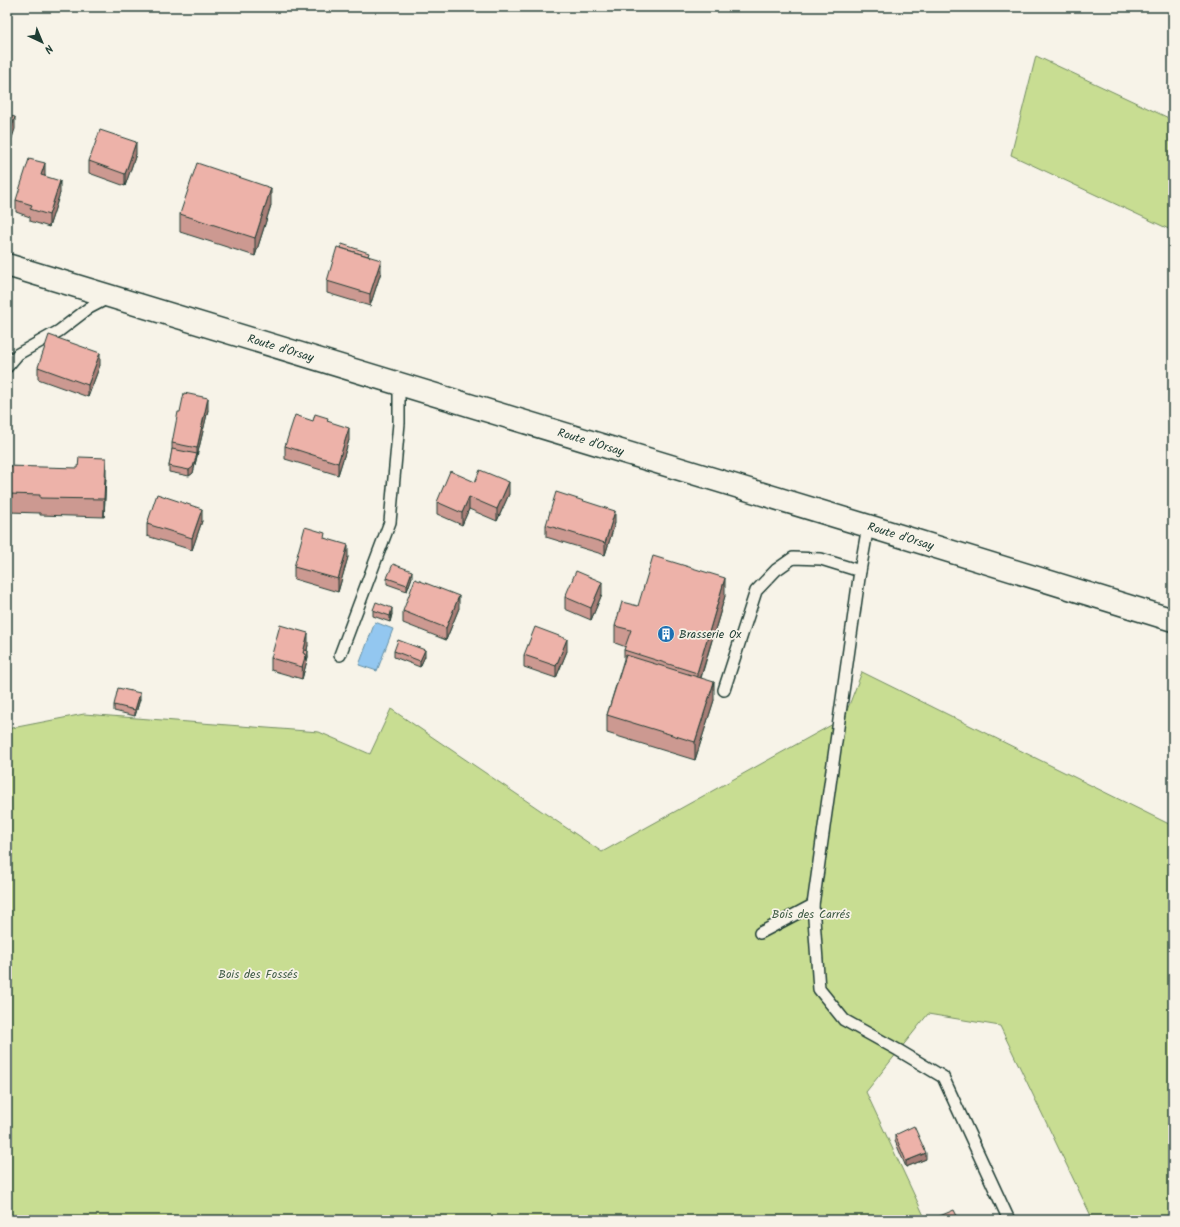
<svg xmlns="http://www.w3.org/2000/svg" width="1180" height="1227" viewBox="0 0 1180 1227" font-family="Kalam,sans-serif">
  <rect width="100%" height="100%" fill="#f7f3e8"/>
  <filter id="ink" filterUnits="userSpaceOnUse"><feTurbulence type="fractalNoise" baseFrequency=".025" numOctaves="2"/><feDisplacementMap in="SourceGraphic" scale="8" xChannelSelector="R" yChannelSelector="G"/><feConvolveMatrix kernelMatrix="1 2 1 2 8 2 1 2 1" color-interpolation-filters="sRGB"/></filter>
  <g filter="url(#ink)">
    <g fill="#c8dd92" stroke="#748d63">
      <polygon points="1036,56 1173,120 1173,231 1011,155"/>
      <polygon points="862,672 1173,826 1173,1220 1093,1220 1000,1026 928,1014 866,1092 926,1220 7,1220 7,729 84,714 319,732 370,754 391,709 602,852 844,718"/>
    </g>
    <polygon fill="#93c7f0" stroke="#6590a5" points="375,622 393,629 377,671 359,665"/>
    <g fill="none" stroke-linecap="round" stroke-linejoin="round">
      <g stroke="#1f3d34" stroke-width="14">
        <g id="lane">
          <polyline points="7,367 18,354 59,331 89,308 110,297"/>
          <polyline points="868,526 860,571 813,905 819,989 844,1020 898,1050 943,1077 1009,1220"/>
          <polyline points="340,655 390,522 399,423 399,384"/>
          <polyline points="724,690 756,591 776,570 793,558 821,559 860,571"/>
          <polyline points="760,933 813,905"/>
        </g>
      </g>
      <g stroke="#1f3d34" stroke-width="25">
        <g id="secondary">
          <path id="s1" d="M7 265 868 526 1173 620"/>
        </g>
      </g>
      <use href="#lane" stroke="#f7f3e8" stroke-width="11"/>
      <use href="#secondary" stroke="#f7f3e8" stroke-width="22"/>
    </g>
    <g fill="#cc9991" stroke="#1f3d34">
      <polygon points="136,154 125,186 89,173 89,161"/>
      <polygon points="45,175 45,176 60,193 49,227 30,221 30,217 16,212 16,200"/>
      <polygon points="271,205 255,256 180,232 180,214"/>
      <polygon points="369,257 381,272 370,306 327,293 327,281"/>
      <polygon points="100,365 88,397 38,379 38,367"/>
      <polygon points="208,410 193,473 189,476 169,472 169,466 172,451 172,443"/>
      <polygon points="313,421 328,421 349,440 338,475 285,459 285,446"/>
      <polygon points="7,466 106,476 104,517 40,515 40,513 9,512 7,509"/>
      <polygon points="475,482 509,494 497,521 469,509 462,525 437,514 437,502"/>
      <polygon points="202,521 192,550 147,536 147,524"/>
      <polygon points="615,523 605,555 546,537 546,525"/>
      <polygon points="325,538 348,557 338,592 294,579 294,567"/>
      <polygon points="412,577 407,591 387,584 387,578"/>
      <polygon points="602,594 591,620 565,609 565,597"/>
      <polygon points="725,596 701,678 714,700 695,760 607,733 607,715 624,659 624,650 626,647 615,643 615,626 638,606"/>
      <polygon points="459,608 446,640 403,623 403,611"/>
      <polygon points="373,610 392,614 390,622 373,616"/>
      <polygon points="308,645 307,650 308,657 302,679 271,670 271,658"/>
      <polygon points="394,651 425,656 420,667 394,657"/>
      <polygon points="567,651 556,678 524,667 524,655"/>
      <polygon points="140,699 135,716 114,711 114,705"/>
      <polygon points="895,1135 926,1159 906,1167 895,1141"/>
    </g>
    <g fill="#a67d76" stroke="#1f3d34">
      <polygon points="15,117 15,129 7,153 7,141"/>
      <polygon points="136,142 136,154 125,186 125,174"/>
      <polygon points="45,163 45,175 41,187 41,175"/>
      <polygon points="60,181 60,193 49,227 49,215"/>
      <polygon points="271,188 271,205 255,256 255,238"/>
      <polygon points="381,260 381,272 370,306 370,294"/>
      <polygon points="100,353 100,365 88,397 88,385"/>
      <polygon points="208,398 208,410 193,473 189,476 189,470 197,454 197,448"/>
      <polygon points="349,428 349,440 338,475 338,463"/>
      <polygon points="106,458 106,476 104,517 104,499"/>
      <polygon points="509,482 509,494 497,521 497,509"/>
      <polygon points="469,497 469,509 462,525 462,513"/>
      <polygon points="202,509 202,521 192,550 192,538"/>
      <polygon points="615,511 615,523 605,555 605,543"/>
      <polygon points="348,545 348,557 338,592 338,579"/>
      <polygon points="412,571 412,577 407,591 407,585"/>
      <polygon points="725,578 725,596 697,690 697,673"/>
      <polygon points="602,582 602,594 591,620 591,608"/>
      <polygon points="459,596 459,608 446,640 446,628"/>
      <polygon points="392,608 392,614 390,622 390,616"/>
      <polygon points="308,633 308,645 306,655 308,651 308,657 302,679 303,653"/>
      <polygon points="567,639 567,651 556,678 556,666"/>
      <polygon points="425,650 425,656 420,667 420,661"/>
      <polygon points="714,682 714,700 695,760 695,742"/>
      <polygon points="140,693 140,699 135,716 135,710"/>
      <polygon points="926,1153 926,1159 906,1167 906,1161"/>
    </g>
    <g fill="#edb2a9" stroke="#1f3d34">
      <polygon points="7,115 15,117 7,141"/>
      <polygon points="100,130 136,142 125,174 89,161"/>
      <polygon points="29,159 45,163 41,175 60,181 49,215 30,209 32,205 16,200"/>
      <polygon points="197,163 271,188 255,238 180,214"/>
      <polygon points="342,244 369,253 368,256 341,248"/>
      <polygon points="337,247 381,260 370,294 327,281"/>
      <polygon points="49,335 100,353 88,385 38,367"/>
      <polygon points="184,393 208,398 197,448 172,443 178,412 180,412"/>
      <polygon points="315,414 328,418 327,421 349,428 338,463 285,446 295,415 313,421"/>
      <polygon points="172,449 197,454 193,467 189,470 169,466"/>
      <polygon points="79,457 106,458 104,499 40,498 40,495 9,494 7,492 7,466 78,468"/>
      <polygon points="480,470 509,482 497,509 469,497 462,513 437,502 450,471 475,482"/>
      <polygon points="556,492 615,511 605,543 546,525"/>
      <polygon points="157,494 202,509 192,538 147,524"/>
      <polygon points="305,527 325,533 324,538 348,545 338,579 294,567"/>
      <polygon points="653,556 725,578 697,673 624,650 631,630 615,626 622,602 638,606"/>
      <polygon points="393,564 412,571 407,585 387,578"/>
      <polygon points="576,571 602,582 591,608 565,597"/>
      <polygon points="415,579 459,596 446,628 403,611"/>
      <polygon points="376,602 392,608 390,616 373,610"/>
      <polygon points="280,625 308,633 303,653 306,654 302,667 271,658"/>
      <polygon points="535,627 567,639 556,666 524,655"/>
      <polygon points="398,640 425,650 420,661 394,651"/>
      <polygon points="305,650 308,651 306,660 306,654 304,653"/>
      <polygon points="626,655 714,682 695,742 607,715"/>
      <polygon points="118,688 140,693 135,710 114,705"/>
      <polygon points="914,1126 926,1153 906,1161 895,1135"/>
      <polygon points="954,1210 959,1220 936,1220 935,1218"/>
    </g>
  </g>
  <defs>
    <g id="building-disc" transform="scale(0.9)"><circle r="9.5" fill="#1f6fb2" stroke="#f7f3e8"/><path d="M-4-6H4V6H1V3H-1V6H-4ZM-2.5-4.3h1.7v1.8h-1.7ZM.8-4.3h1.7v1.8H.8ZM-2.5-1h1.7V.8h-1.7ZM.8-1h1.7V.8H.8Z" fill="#fff"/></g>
  </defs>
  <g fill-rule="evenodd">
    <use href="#building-disc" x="666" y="634"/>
  </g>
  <g text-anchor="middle" stroke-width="3.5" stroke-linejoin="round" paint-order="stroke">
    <g font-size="12" fill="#1f3d34" stroke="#f7f3e8">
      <text dy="4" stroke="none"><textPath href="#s1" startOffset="286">Route d'Orsay</textPath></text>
      <text dy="4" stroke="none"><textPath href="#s1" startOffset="610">Route d'Orsay</textPath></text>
      <text dy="4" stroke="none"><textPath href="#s1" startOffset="934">Route d'Orsay</textPath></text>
    </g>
    <g font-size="12" fill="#1f3d34" stroke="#f7f3e8" text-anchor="start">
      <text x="679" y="638">Brasserie Ox</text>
    </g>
    <g font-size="12" fill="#415d47" stroke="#f7f3e8">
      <text x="811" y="918">Bois des Carrés</text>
      <text x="258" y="978">Bois des Fossés</text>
    </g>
  </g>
  <rect width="1180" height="1227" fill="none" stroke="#f7f3e8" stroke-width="24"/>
  <rect x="12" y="12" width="1156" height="1203" fill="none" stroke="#1f3d34" stroke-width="1.5" filter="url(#ink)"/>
  <g transform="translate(42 42) rotate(136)" stroke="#f7f3e8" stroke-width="3" paint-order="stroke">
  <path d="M0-3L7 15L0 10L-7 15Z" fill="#1f3d34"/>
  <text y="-6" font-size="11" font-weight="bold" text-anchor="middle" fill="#1f3d34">N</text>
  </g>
</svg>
